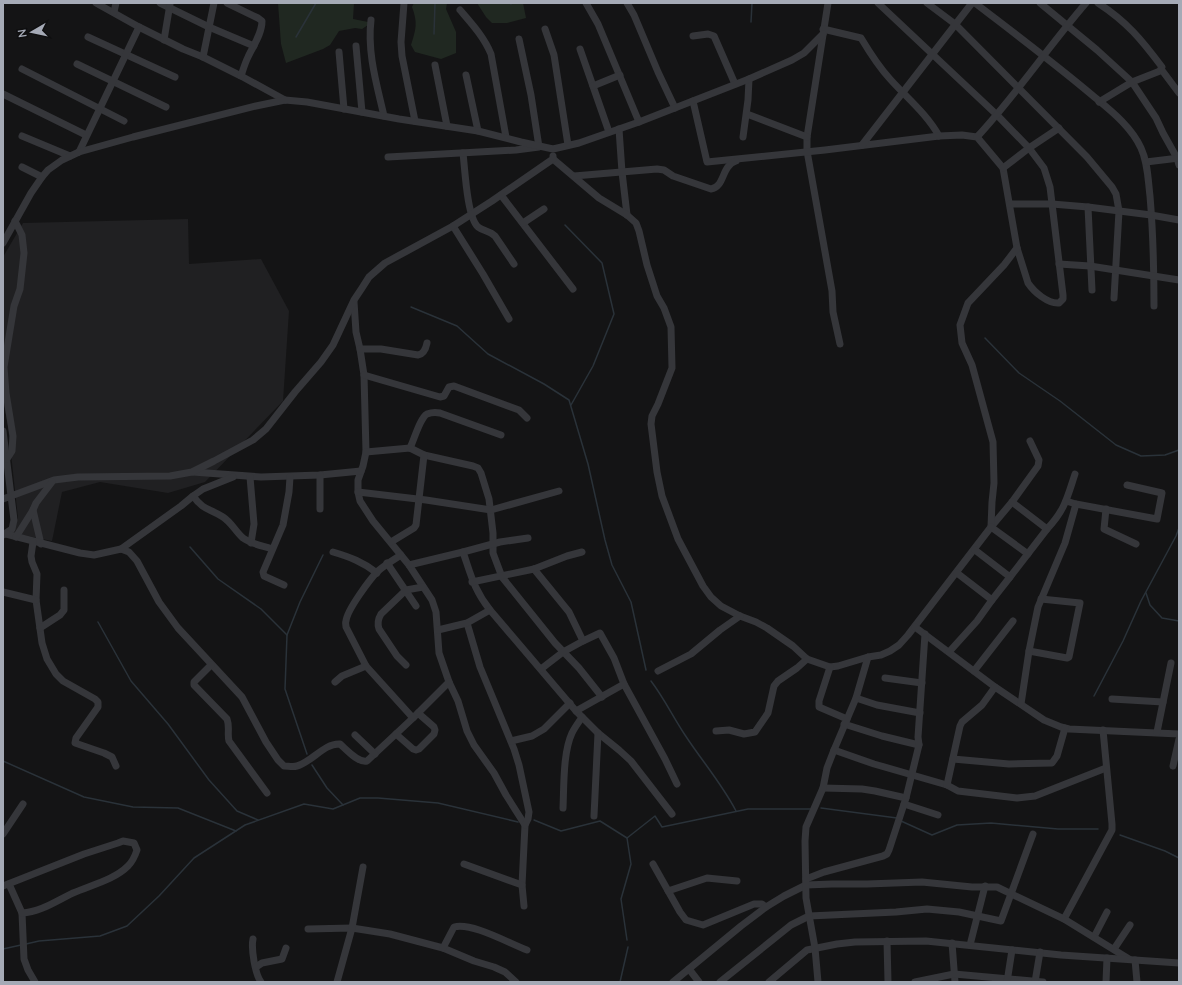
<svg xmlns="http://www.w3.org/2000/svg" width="1182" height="985" viewBox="0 0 1182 985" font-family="Lato,sans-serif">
  <rect width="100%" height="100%" fill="#141415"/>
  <polygon fill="#202022" points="188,219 189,264 261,259 289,311 283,401 205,482 168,493 100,482 62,492 52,541 13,533 18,518 8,426 3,400 3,257 23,223"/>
  <g fill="#202821">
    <polygon points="278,3 368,3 354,3 353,19 368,22 368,25 362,29 355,28 339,31 330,45 323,49 286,63 281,44"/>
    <path d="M414 3H447L446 9 456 32V53L441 59 415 52 411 45C416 29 418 23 412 7Z"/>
    <polygon points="477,3 523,3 526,18 507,23 492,23 486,17"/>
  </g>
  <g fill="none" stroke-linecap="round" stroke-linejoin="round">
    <g stroke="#2a3239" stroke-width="1.5">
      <polyline points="510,3 511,4"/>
      <polyline points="751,22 752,3"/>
      <polyline points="434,34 435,3"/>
      <polyline points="296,37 316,3"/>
      <polyline points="565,225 602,263 614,314 593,366 571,405"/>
      <polyline points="411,307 457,326 488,354 544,384 569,400 588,464 605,540 612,565 631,602 646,670"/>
      <polyline points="985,338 1019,373 1060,401 1116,445 1141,456 1165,455 1179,450"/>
      <polyline points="190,547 218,579 261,609 287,635 285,689 307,754"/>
      <polyline points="1146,593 1150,605 1162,618 1179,621"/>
      <polyline points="98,622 131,681 168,724 209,780 237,811 258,820"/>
      <polyline points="287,635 300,602 323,555"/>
      <path d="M651 681C664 698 673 717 685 735 702 761 722 784 736 811"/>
      <polyline points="1094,696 1123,641 1141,601 1176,536 1179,528"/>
      <polyline points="3,761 84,797 133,807 178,808 236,831"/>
      <polyline points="312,765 327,788 343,805"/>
      <polyline points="821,808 897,818"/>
      <polyline points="534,820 561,831 600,821 627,838 655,816 662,827 748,809 810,809"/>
      <polyline points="901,821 932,835 957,825 991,823 1058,829 1098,829"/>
      <polyline points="1120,835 1165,851 1179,858"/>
      <polyline points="627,838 631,864 621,899 627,940"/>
      <polyline points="26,944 39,941 100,936 127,926 159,896 194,858 245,825 304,804 333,809 360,798 378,798 438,803 518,822"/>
      <polyline points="3,949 21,945"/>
      <polyline points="620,982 628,947"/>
    </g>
    <g stroke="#35363a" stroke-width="7">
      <polyline points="96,3 139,27 183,49 203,57 241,76 285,100"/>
      <polyline points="160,3 209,27 254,46"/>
      <path d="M227 3 258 18 262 21C262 34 253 46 248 57 245 63 243 70 241 76"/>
      <polyline points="404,3 401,42 402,56 415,121"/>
      <polyline points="586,3 598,24 639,122"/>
      <polyline points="627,3 634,15 658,72 675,108"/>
      <polyline points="828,3 807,137 807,151 832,291 833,312 840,344"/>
      <polyline points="927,3 955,24 1087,157 1112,187 1116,194 1119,211 1114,298"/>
      <path d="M975 3C1014 33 1054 63 1092 95 1110 110 1131 126 1141 148 1148 163 1148 180 1150 196 1153 232 1154 269 1154 306"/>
      <polyline points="1040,3 1097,50 1132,82 1156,118 1163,133 1177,158 1179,165"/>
      <path d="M1098 3C1127 22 1141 39 1162 67L1160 71 1132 82 1099 102"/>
      <path d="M460 10C472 24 484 37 491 54L506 137"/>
      <polyline points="114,12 116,3"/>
      <path d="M371 20C367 53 377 85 384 116"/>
      <polyline points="545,29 554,55 568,145"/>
      <path d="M823 29 861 38C870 53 878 66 890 79 906 97 927 114 939 136"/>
      <polyline points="693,36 708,34 714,36 735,84"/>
      <polyline points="88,37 175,77"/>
      <polyline points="164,40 170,4"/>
      <polyline points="356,46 362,112"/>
      <polyline points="580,49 609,132"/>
      <polyline points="339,52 344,109"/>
      <polyline points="203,57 214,3"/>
      <polyline points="77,64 166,107"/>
      <polyline points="435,65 447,126"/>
      <polyline points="22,69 124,121"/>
      <polyline points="1161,69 1179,93"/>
      <polyline points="466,75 478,131"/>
      <polyline points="593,86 620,75"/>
      <polyline points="3,94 86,135"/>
      <path d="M693 101 707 162 825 150 939 136 962 135 977 137 1003 168 1017 248 1028 283C1034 292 1048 304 1059 303L1063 299V295L1050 187 1044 168 1029 148 997 115 878 3"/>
      <polyline points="747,114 807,137"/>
      <polyline points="619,129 622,172 627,215"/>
      <polyline points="22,136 70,156"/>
      <polyline points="743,137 748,100 749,79"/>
      <path d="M977 137C1016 95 1048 47 1086 3"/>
      <polyline points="862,145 972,3"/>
      <polyline points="79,152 139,27"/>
      <path d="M463 153C465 170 467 217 478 227 483 231 490 231 495 236L514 264"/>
      <polyline points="388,157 516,150 539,147 531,95 519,39"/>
      <polyline points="553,159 599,198 627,215 636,223 639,231 647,265 657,296 664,308 671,327 672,368 658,404 652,416 651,424 657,472 662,496 678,539 703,586 711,597 721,606 740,616 756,622 767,628 793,646 807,659 830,667 838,666 868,657 881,655 890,651 899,645 908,635 991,527 1012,502 1038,466 1039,460 1030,441"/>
      <polyline points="1146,162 1179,158"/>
      <polyline points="22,167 42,177"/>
      <polyline points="1003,168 1029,148 1059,128"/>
      <path d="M574 176 657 169 664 170 673 176 711 189C725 187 721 166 736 161"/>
      <polyline points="501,195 573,289"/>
      <polyline points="1010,204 1052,204 1088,207 1092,290"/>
      <polyline points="1088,207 1151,215 1179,220"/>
      <polyline points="523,223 544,209"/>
      <polyline points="453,226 483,274 509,319"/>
      <polyline points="3,243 31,193 42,177 48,170 62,160 79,152 133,137 256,106 285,100 307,102 399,119 478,131 521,142 553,149 579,143 639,122 749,79 792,60 804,53 823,34"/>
      <polyline points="1059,264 1090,266 1179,280"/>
      <polyline points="354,302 356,332 360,349 364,375 366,452 363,466 358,480 358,492 360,501 373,521 409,565 432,600 436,612 439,653 449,682 458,701 467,731 474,745 494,773 506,795 525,825 522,885 524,906"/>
      <path d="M360 349H381L418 355C424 354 426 348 427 343"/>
      <polyline points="364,375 440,397 444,396 449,387 454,386 519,410 527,418"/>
      <polyline points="3,431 14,520 12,529 3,535"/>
      <path d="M410 448C414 440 420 418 427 414 432 412 436 412 440 413L501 435"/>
      <polyline points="366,452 410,448 424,455 473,466 478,468 481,473 489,499 493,533 493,553 502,577 555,643 579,668 602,697"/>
      <polyline points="7,459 12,451 13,436 6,393 4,367 14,306 20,289 24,253 22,235 15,221"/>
      <polyline points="193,472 261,477 320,475 361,471"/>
      <polyline points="320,475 320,509"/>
      <polyline points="250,477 254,524 251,543"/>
      <polyline points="358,492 426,500 491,510 559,491"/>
      <path d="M193 496C204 511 209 508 223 517 231 522 236 532 243 538 251 544 263 546 272 549"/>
      <polyline points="3,499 54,480 78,477 170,476 192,472 214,461 253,440 266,429 295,392 321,362 333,345 354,300 362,288 369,277 385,263 453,226 492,201 553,159 553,156"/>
      <polyline points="1066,501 1076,504 1157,519 1162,493 1127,485"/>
      <polyline points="1106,509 1104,529 1136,544"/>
      <polyline points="33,510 41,544"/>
      <polyline points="991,527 992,502 994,483 993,442 972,365 962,343 960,325 968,303 1004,265 1017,248"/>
      <polyline points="991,527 1028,554"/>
      <path d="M1047 529C1065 510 1067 498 1075 474"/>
      <path d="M6 534 80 553 94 555 121 549 129 552 137 561 159 602 178 628 242 697 266 742 278 760 284 766C288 766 293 767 297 766 312 762 324 743 340 744 347 750 358 763 367 761L413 718"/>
      <polyline points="16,537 33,510 36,503 52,482"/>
      <polyline points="33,542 31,556 32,562 37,574 36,600 42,643 47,659 56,674 63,681 95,699 98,702 98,707 76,738 75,743 104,753 112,757 116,766"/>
      <polyline points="391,542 414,528 416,525 424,455"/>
      <polyline points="121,549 181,506 193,496 203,489 233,477"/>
      <polyline points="975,550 1010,577 1047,529 1012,502"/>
      <path d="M333 552C350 557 363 562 377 573"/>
      <polyline points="463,552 500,542 528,538"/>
      <path d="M401 555C393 560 385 565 378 571 370 579 347 610 346 621 345 622 346 625 346 627L366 666 413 718 449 682"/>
      <polyline points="387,563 416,606"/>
      <path d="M409 565 463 552C471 575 474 590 490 610L576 711 598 733 619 750 631 761 672 814"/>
      <polyline points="534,569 569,612 583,641 563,652 541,669"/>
      <polyline points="472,582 534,569 567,556 582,552"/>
      <polyline points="284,585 264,576 263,572 283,525 289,492 290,477"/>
      <polyline points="3,592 36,600"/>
      <polyline points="992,600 1010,577"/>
      <polyline points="467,623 480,667 514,749 519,765 529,812 528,819 525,825"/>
      <polyline points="915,627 995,687 1044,720 1061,727 1069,729 1179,734"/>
      <polyline points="40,628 60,615 64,610 64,590"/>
      <polyline points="438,630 467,623 490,610"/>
      <polyline points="583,641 600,633 614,658 624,684 665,759 677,784"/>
      <polyline points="1029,651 1067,658 1069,657 1080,603 1041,599"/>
      <polyline points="949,652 977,621 992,600 957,573"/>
      <path d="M211 665 194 682V685L227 719C230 727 227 734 229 741L267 793"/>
      <path d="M406 665 397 656 379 629C377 623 378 619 381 614L406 590 423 587"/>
      <polyline points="830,667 819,701 819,707 847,719"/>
      <polyline points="658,671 691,654 720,630 740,616"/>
      <polyline points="974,671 1013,621"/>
      <polyline points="885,678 922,683"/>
      <polyline points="335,682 342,676 366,666"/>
      <polyline points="856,698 877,705 920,713"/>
      <polyline points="1112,699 1163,702"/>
      <polyline points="1021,704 1029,651 1038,607 1065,543 1076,504"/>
      <polyline points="576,711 624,684"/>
      <polyline points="844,724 882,736 919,745"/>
      <polyline points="716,731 729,730 744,734 755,732 768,713 774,686 778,681 797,668 807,659"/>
      <polyline points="1157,732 1171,663"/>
      <polyline points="396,734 413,749 416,750 419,749 434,734 435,730 434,727 418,713"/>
      <polyline points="355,735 375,754"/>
      <polyline points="511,741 532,736 544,729 570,703"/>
      <polyline points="834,750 874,764 947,785 958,791 1017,798 1035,796 1106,768"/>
      <polyline points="953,759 1009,764 1052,763 1057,756 1065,728"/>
      <polyline points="1173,766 1179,739"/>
      <polyline points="947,785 960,726 962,722 982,705 995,687"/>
      <polyline points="823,788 862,789 875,791 906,798"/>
      <polyline points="904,804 938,815"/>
      <path d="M563 808C564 786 563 752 572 733 575 727 579 722 582 717"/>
      <polyline points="594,816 598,733"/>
      <polyline points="3,834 23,804"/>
      <polyline points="464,864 522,885"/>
      <polyline points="653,864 680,912 686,920 703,925 754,904 762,904 766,907"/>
      <polyline points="806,879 824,872 883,856 887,854 889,850 906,798 919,745 918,737 925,634"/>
      <polyline points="9,884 22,913 24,959 28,970 35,982"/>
      <path d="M3 886 84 854 118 843 123 841 134 843 137 850C135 856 132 862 128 866 114 880 91 885 73 893 56 901 41 912 22 913"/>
      <polyline points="668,891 707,878 737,881"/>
      <polyline points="1064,919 1112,830 1112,824 1103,730"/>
      <polyline points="308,929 352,928 390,934 443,948 474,961 494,967 505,972 516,982"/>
      <polyline points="1094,937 1107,912"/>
      <path d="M253 939C251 949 255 974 261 982"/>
      <polyline points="887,941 888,982"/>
      <polyline points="952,943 955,982"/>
      <polyline points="970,945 985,886"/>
      <path d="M443 948 454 927C472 922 510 944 527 950"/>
      <polyline points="1114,949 1130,925"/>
      <polyline points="1135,960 1137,982"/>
      <polyline points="256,967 262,963 282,959 286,948"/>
      <polyline points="689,969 699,982"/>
      <polyline points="337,982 352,928 363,867"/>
      <polyline points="673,982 741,926 766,907 784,896 806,885 832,884 867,884 922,882 972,887 997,887 1064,919 1129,959"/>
      <polyline points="720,982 791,925 809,916 896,912 927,909 959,912 1001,921 1033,834"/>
      <polyline points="769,982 807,950 837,944 855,942 926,941 1061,955 1179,963"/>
      <polyline points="818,982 815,948 806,898 805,841 806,827 823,788 827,768 834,750 856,698 868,657"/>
      <polyline points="915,982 954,974 1043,982"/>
      <polyline points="1007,982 1012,950"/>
      <polyline points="1035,982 1040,952"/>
      <polyline points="1106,982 1107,958"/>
    </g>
  </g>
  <rect width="1182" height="985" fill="none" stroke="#a5aab6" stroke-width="8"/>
  <g transform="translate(32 32) rotate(261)" stroke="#0f0f10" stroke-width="3" paint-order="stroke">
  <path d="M0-3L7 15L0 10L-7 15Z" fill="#a5aab6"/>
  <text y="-6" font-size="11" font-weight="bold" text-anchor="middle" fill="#a5aab6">N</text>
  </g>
</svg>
